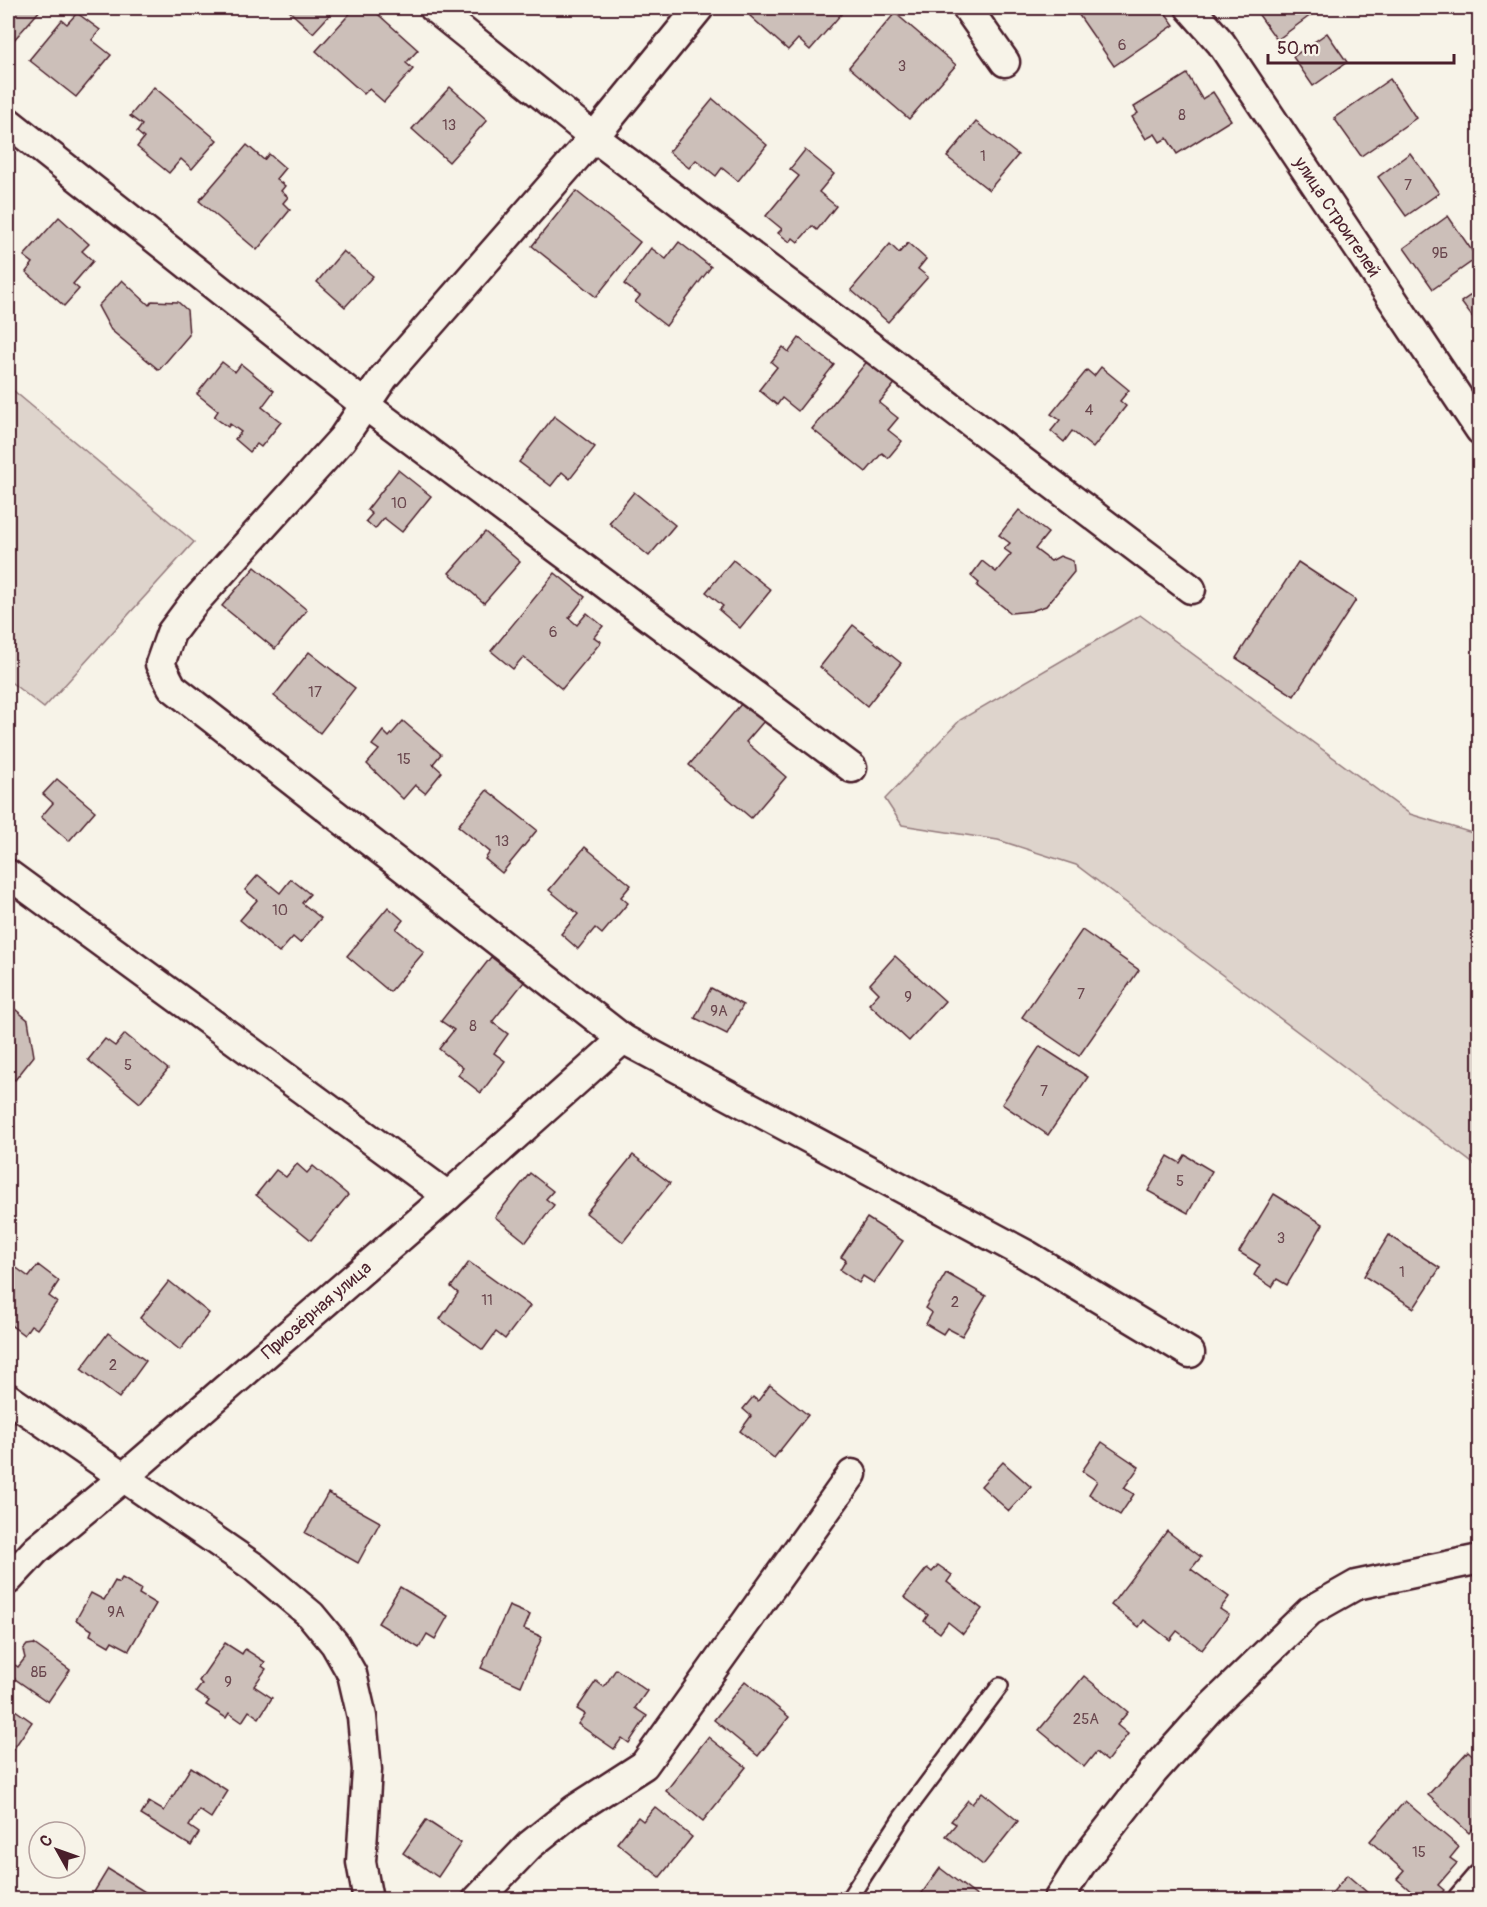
<svg xmlns="http://www.w3.org/2000/svg" width="1487" height="1907" viewBox="0 0 1487 1907" font-family="Pangolin,sans-serif">
  <rect width="100%" height="100%" fill="#f7f3e8"/>
  <filter id="ink" filterUnits="userSpaceOnUse"><feTurbulence type="fractalNoise" baseFrequency=".0167" numOctaves="2"/><feDisplacementMap in="SourceGraphic" scale="12" xChannelSelector="R" yChannelSelector="G"/><feConvolveMatrix kernelMatrix="1 2 1 2 8 2 1 2 1" color-interpolation-filters="sRGB"/></filter>
  <g filter="url(#ink)">
    <g fill="#ded4cc" stroke="#947a7c" stroke-width="1.5">
      <polygon points="8,386 194,542 44,708 8,680"/>
      <polygon points="1140,615 1410,814 1479,835 1479,1168 1076,865 998,840 902,825 885,799 960,720"/>
    </g>
    <g fill="#ccbfb9" stroke="#4a1f2b" stroke-width="1.5">
      <polygon points="8,8 42,8 13,41 9,38 8,40"/>
      <polygon points="286,8 336,8 313,33"/>
      <polygon points="355,8 371,8 418,50 406,63 413,69 384,102 369,89 364,94 316,51"/>
      <polygon points="757,8 837,8 843,12 810,50 798,39 788,50 750,16"/>
      <polygon points="1074,8 1162,8 1174,25 1114,66"/>
      <polygon points="1254,8 1318,8 1319,9 1277,40"/>
      <polygon points="77,13 100,30 92,40 111,55 76,97 29,60 62,20 67,24"/>
      <polygon points="895,13 956,65 909,119 849,67"/>
      <polygon points="1327,33 1347,62 1313,86 1293,57"/>
      <polygon points="1187,74 1202,99 1213,92 1231,120 1177,154 1167,138 1160,142 1155,134 1146,139 1132,117 1138,113 1134,107"/>
      <polygon points="1390,79 1416,118 1361,156 1334,118"/>
      <polygon points="154,87 217,140 192,169 181,159 169,173 137,147 144,138 137,132 142,125 130,116"/>
      <polygon points="450,87 487,120 449,162 412,129"/>
      <polygon points="713,99 767,145 738,181 722,168 716,176 696,160 689,168 669,152"/>
      <polygon points="976,122 1018,155 989,190 947,157"/>
      <polygon points="247,145 264,160 269,154 285,168 276,179 285,186 281,191 288,197 283,203 290,210 257,250 199,201"/>
      <polygon points="805,150 834,174 819,192 836,206 817,230 812,226 798,242 793,238 790,242 778,233 782,229 766,216 799,176 790,169"/>
      <polygon points="1410,153 1439,193 1406,216 1378,177"/>
      <polygon points="576,191 640,242 596,297 532,246"/>
      <polygon points="1448,216 1477,258 1433,289 1404,248"/>
      <polygon points="59,217 89,244 82,251 93,261 73,284 79,289 64,306 26,272 33,263 24,256"/>
      <polygon points="679,242 711,267 666,326 635,302 640,296 624,284 651,248 666,259"/>
      <polygon points="908,243 926,259 918,269 928,277 888,322 851,290 890,244 899,253"/>
      <polygon points="343,251 373,276 345,307 317,282"/>
      <polygon points="122,280 149,305 152,301 178,302 187,310 189,335 159,370 111,330 98,306"/>
      <polygon points="1480,289 1480,327 1461,302"/>
      <polygon points="799,338 834,365 798,411 782,398 777,405 759,390 777,367 771,362 783,347 789,352"/>
      <polygon points="869,359 897,381 879,403 898,418 888,430 902,441 888,458 882,453 866,472 812,429"/>
      <polygon points="222,362 235,372 241,364 274,391 262,407 281,422 261,447 257,444 250,452 235,439 241,432 230,424 228,427 214,417 218,411 197,394"/>
      <polygon points="1101,367 1129,390 1120,401 1126,406 1093,448 1072,431 1064,442 1051,431 1060,420 1051,414 1087,370 1094,376"/>
      <polygon points="554,416 595,447 570,479 562,472 551,486 519,462"/>
      <polygon points="398,470 431,496 402,532 384,518 375,529 366,521 372,514 367,510"/>
      <polygon points="634,492 675,525 649,556 609,523"/>
      <polygon points="1019,510 1048,533 1035,549 1051,561 1060,556 1073,561 1074,572 1046,606 1031,611 1011,613 977,586 979,583 971,576 982,561 996,572 1011,554 1004,549 1010,543 999,535"/>
      <polygon points="485,532 520,562 484,603 449,573"/>
      <polygon points="733,560 771,590 740,628 719,610 723,606 706,592"/>
      <polygon points="1298,562 1356,600 1294,696 1236,658"/>
      <polygon points="255,567 307,610 275,649 222,606"/>
      <polygon points="555,573 585,597 569,618 577,625 587,613 603,626 594,637 601,642 562,689 523,657 513,669 491,651"/>
      <polygon points="853,625 901,663 867,706 820,667"/>
      <polygon points="309,652 355,688 320,733 274,696"/>
      <polygon points="742,703 764,721 746,742 786,777 751,818 689,765"/>
      <polygon points="403,721 441,754 433,764 442,772 425,793 415,785 403,799 367,764 379,750 372,745 383,731 389,737"/>
      <polygon points="57,779 95,811 69,841 41,817 53,803 43,794"/>
      <polygon points="487,790 537,830 502,873 485,859 490,852 458,826"/>
      <polygon points="585,847 631,885 621,897 628,903 602,934 595,928 578,949 561,934 578,914 549,890"/>
      <polygon points="258,875 280,893 291,879 310,894 302,903 321,918 300,943 293,937 279,953 240,920 257,900 245,890"/>
      <polygon points="388,907 403,920 396,929 424,952 390,992 347,956"/>
      <polygon points="1082,930 1139,970 1079,1056 1022,1017"/>
      <polygon points="895,956 945,1001 909,1041 869,1004 879,993 870,984"/>
      <polygon points="491,957 524,982 492,1022 508,1034 494,1053 505,1061 481,1093 458,1075 463,1068 439,1049 454,1030 441,1021"/>
      <polygon points="711,988 743,1005 727,1034 695,1018"/>
      <polygon points="10,1005 28,1020 34,1056 15,1080 8,1075 8,1006"/>
      <polygon points="125,1034 168,1069 140,1103 88,1060 105,1039 115,1046"/>
      <polygon points="1040,1046 1088,1077 1048,1135 1002,1104"/>
      <polygon points="633,1155 670,1183 623,1242 586,1213"/>
      <polygon points="1185,1155 1212,1171 1188,1213 1148,1191 1168,1156 1180,1163"/>
      <polygon points="297,1164 307,1173 313,1166 348,1195 311,1240 256,1195 276,1170 286,1177"/>
      <polygon points="530,1173 553,1191 546,1199 554,1205 526,1242 495,1217"/>
      <polygon points="1274,1194 1323,1224 1287,1285 1277,1279 1272,1287 1254,1275 1260,1265 1239,1252"/>
      <polygon points="867,1218 903,1241 874,1283 863,1276 859,1283 840,1270 846,1260 841,1257"/>
      <polygon points="1389,1235 1440,1268 1414,1308 1364,1276"/>
      <polygon points="469,1262 530,1306 505,1339 496,1332 483,1350 440,1319 458,1293 451,1287"/>
      <polygon points="11,1264 29,1277 38,1265 59,1281 49,1296 57,1302 37,1329 31,1325 24,1335 8,1323 8,1268"/>
      <polygon points="946,1273 986,1296 962,1336 947,1328 943,1334 926,1324 932,1313 925,1308"/>
      <polygon points="169,1281 209,1313 180,1350 140,1318"/>
      <polygon points="108,1333 146,1361 119,1398 81,1369"/>
      <polygon points="770,1385 808,1415 774,1458 740,1431 751,1416 743,1409 753,1397 758,1401"/>
      <polygon points="1102,1442 1139,1467 1124,1488 1134,1494 1120,1515 1089,1494 1097,1481 1082,1471"/>
      <polygon points="1003,1462 1031,1487 1009,1511 981,1486"/>
      <polygon points="328,1493 380,1522 358,1563 305,1533"/>
      <polygon points="1167,1531 1201,1557 1191,1569 1229,1597 1220,1609 1229,1615 1202,1650 1177,1631 1170,1640 1144,1620 1139,1627 1111,1605"/>
      <polygon points="938,1565 952,1575 947,1582 982,1609 963,1634 948,1622 940,1633 924,1621 928,1615 904,1597 927,1568 932,1572"/>
      <polygon points="122,1578 141,1589 139,1594 156,1604 129,1650 112,1641 109,1646 90,1635 92,1630 76,1620 91,1593 104,1600 115,1581 119,1583"/>
      <polygon points="400,1587 448,1616 435,1639 427,1634 419,1648 378,1623"/>
      <polygon points="509,1606 530,1615 524,1629 542,1637 521,1686 481,1668"/>
      <polygon points="225,1643 242,1654 245,1649 265,1662 262,1666 266,1669 254,1686 272,1698 259,1718 249,1711 242,1722 229,1713 226,1718 206,1705 209,1701 196,1692 202,1684 199,1681"/>
      <polygon points="34,1644 70,1670 48,1702 8,1674 15,1665 18,1667 25,1658 23,1650 27,1645"/>
      <polygon points="616,1669 647,1691 635,1708 647,1716 629,1743 622,1738 614,1749 578,1724 585,1714 577,1709 596,1681 604,1687"/>
      <polygon points="1084,1676 1128,1712 1117,1725 1128,1734 1107,1761 1096,1752 1084,1767 1039,1730"/>
      <polygon points="745,1681 789,1717 758,1756 714,1720"/>
      <polygon points="8,1705 32,1722 10,1754 8,1752"/>
      <polygon points="708,1737 746,1767 703,1821 666,1791"/>
      <polygon points="1468,1751 1480,1762 1480,1821 1469,1833 1428,1795"/>
      <polygon points="191,1767 228,1791 211,1818 199,1810 189,1826 199,1833 191,1846 141,1815 149,1802 164,1811"/>
      <polygon points="982,1792 1018,1821 983,1865 946,1836 956,1824 951,1821 968,1800 972,1804"/>
      <polygon points="1405,1801 1459,1847 1450,1858 1457,1863 1438,1885 1444,1890 1436,1900 1421,1900 1397,1879 1404,1871 1370,1841"/>
      <polygon points="655,1807 692,1837 660,1877 617,1843 638,1817 643,1821"/>
      <polygon points="426,1820 461,1843 438,1877 403,1853"/>
      <polygon points="940,1868 978,1897 976,1900 917,1900"/>
      <polygon points="108,1869 158,1900 106,1900 94,1892"/>
      <polygon points="1347,1875 1376,1900 1326,1900"/>
    </g>
    <g fill="none" stroke-linecap="round" stroke-linejoin="round">
      <g stroke="#4a1f2b" stroke-width="20">
        <polyline id="service" points="848,1900 902,1817 1000,1686"/>
      </g>
      <g stroke="#4a1f2b" stroke-width="33">
        <g id="minor">
          <polyline points="434,8 594,137 1191,589"/>
          <polyline points="699,8 594,137 384,377 342,439 192,605 171,633 160,664 172,687 623,1039 1027,1255 1190,1353"/>
          <polyline points="967,8 1005,62"/>
          <path id="s1" d="M1190 8 1221 43 1480 430"/>
          <polyline points="8,122 365,405 852,768"/>
          <polyline points="8,874 448,1196"/>
          <polyline points="8,1398 254,1567 311,1615 335,1644 352,1674 362,1717 367,1770 361,1862 368,1900"/>
          <path id="s2" d="M8 1580 36 1550 124 1477 448 1196 623 1039"/>
          <polyline points="477,1900 530,1845 574,1810 644,1765 852,1474"/>
          <polyline points="1058,1900 1081,1864 1153,1772 1212,1706 1310,1611 1356,1585 1480,1559"/>
          <polyline points="1462,1900 1480,1879"/>
        </g>
      </g>
      <use href="#service" stroke="#f7f3e8" stroke-width="15"/>
      <use href="#minor" stroke="#f7f3e8" stroke-width="28"/>
    </g>
  </g>
  <g text-anchor="middle" stroke-width="4.5" stroke-linejoin="round" paint-order="stroke">
    <g font-size="15" fill="#6a474e">
      <text x="1122" y="50">6</text>
      <text x="902" y="71">3</text>
      <text x="1182" y="120">8</text>
      <text x="449" y="130">13</text>
      <text x="983" y="161">1</text>
      <text x="1408" y="190">7</text>
      <text x="1440" y="258">9Б</text>
      <text x="1089" y="415">4</text>
      <text x="399" y="508">10</text>
      <text x="553" y="637">6</text>
      <text x="315" y="697">17</text>
      <text x="404" y="764">15</text>
      <text x="502" y="846">13</text>
      <text x="280" y="915">10</text>
      <text x="1081" y="999">7</text>
      <text x="908" y="1002">9</text>
      <text x="719" y="1016">9А</text>
      <text x="473" y="1031">8</text>
      <text x="128" y="1070">5</text>
      <text x="1044" y="1096">7</text>
      <text x="1180" y="1186">5</text>
      <text x="1281" y="1243">3</text>
      <text x="1402" y="1277">1</text>
      <text x="487" y="1305">11</text>
      <text x="955" y="1307">2</text>
      <text x="113" y="1370">2</text>
      <text x="116" y="1617">9А</text>
      <text x="39" y="1677">8Б</text>
      <text x="228" y="1687">9</text>
      <text x="1086" y="1724">25А</text>
      <text x="1419" y="1857">15</text>
    </g>
    <g font-size="18" fill="#4a1f2b" stroke="#f7f3e8">
      <text dy="6" stroke="none"><textPath href="#s1" startOffset="256">улица Строителей</textPath></text>
      <text dy="6" stroke="none"><textPath href="#s2" startOffset="410">Приозёрная улица</textPath></text>
    </g>
  </g>
  <rect width="1487" height="1907" fill="none" stroke="#f7f3e8" stroke-width="30"/>
  <rect x="15" y="15" width="1457" height="1877" fill="none" stroke="#4a1f2b" stroke-width="2" filter="url(#ink)"/>
  <g transform="translate(57 1850) rotate(310)"><circle r="28" fill="#f7f3e8" stroke="#b29e9c" stroke-width="1.5"/>
  <path d="M0-4.5L10 22L0 15L-10 22Z" fill="#4a1f2b"/>
  <text y="-9" font-size="16" font-weight="bold" text-anchor="middle" fill="#4a1f2b">С</text>
  </g>
  <path d="M1268 54v9h186v-9" fill="none" stroke="#4a1f2b" stroke-width="3"/>
  <text x="1277" y="54" font-size="18" fill="#4a1f2b" stroke="#f7f3e8" stroke-width="4.5" paint-order="stroke">50 m</text>
</svg>
